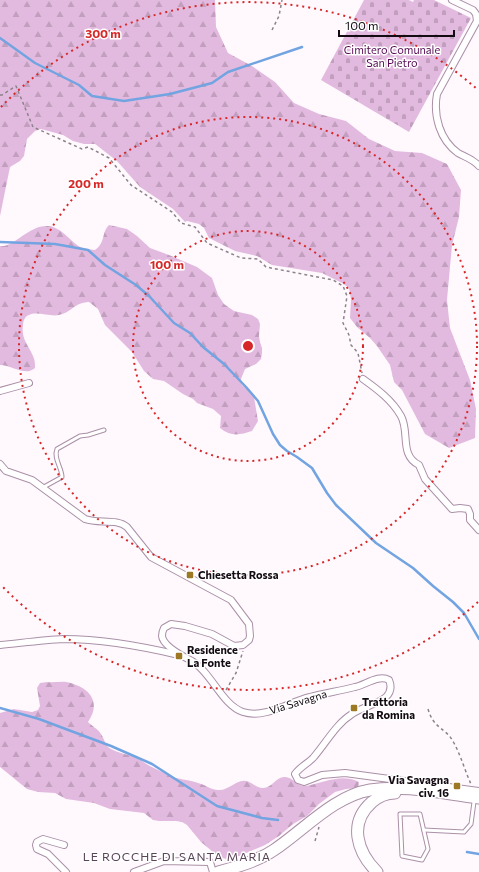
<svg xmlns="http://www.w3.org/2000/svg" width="479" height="872" viewBox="0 0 479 872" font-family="Commissioner,sans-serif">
  <defs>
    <pattern id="forest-firs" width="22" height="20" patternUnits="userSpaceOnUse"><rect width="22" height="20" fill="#e3badf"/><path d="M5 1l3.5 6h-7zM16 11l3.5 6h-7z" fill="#c29fbe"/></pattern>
    <pattern id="cemetery-stones" width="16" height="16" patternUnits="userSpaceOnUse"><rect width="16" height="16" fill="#e3badf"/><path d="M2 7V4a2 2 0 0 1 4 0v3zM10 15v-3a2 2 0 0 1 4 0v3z" fill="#c29fbe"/></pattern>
  </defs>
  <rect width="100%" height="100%" fill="#fff9fe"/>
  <g fill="url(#forest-firs)">
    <polygon points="0,0 215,0 216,27 228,53 252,66 275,82 294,103 319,114 346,121 369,139 395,151 422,153 447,164 461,190 459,217 452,245 447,300 450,328 470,380 476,409 475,438 449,448 425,434 402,390 394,382 390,365 377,346 370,338 357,327 350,318 351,299 349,288 342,283 322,273 272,265 257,256 235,251 209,238 204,228 199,224 187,221 185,222 173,209 140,187 117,161 95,144 84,144 73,141 63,135 41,129 35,131 27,139 24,156 20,161 10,167 0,216"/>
    <path d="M109 225 127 229 137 236 150 248 169 255 197 267 212 278 218 295 224 304 234 311 252 315 258 319 260 324 259 336 260 342 262 348V353L261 359 256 364 245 369 241 379 242 385 251 392 254 397 258 421 252 431C240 435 231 437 220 428L221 416 213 409 197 403 193 399 183 394 164 381 153 379 144 371 132 352 105 325 98 309 89 302C73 303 73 312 59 315 50 317 37 311 29 315 25 316 23 321 23 325 21 339 28 344 33 356 35 360 35 364 35 368 25 377 12 365 0 365V246C14 248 28 225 48 226 60 227 68 238 77 245 82 249 88 249 95 250 106 242 101 233 109 225Z"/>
    <path d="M47 682C53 683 60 681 66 682 87 686 103 700 88 722 92 726 98 729 101 734 105 740 105 746 111 749 118 753 127 754 134 757 140 759 144 763 150 766 155 769 161 771 166 774 176 780 190 779 201 784 207 786 212 790 218 790 229 791 236 779 246 781 252 782 256 788 263 788 272 788 276 777 284 777 293 776 297 787 306 786 324 783 341 773 359 782L358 788 346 789 335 792 319 804 307 816 293 824 279 836 265 845 230 860 219 857 201 842 187 825 182 822 176 821H159L153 820 144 813 110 809 94 803 66 799 55 793 38 792 27 789 0 767V713L14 709 32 712 38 710 40 706 37 688 40 683Z"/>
  </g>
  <polygon fill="url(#cemetery-stones)" points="364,0 409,0 413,2 414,0 434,0 471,18 409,132 321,80"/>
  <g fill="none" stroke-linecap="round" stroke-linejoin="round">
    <g stroke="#72a4e1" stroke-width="2.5">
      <polyline points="0,38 35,63 79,85 92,96 124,101 170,94 212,83 228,72 302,47"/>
      <polyline points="0,242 55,244 88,250 105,265 136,285 149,296 174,323 190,333 203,347 224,364 246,387 258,401 273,434 280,445 287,451 297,457 312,468 327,493 336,505 376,543 413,568 433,586 453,602 464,613 479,639"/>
      <polyline points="0,708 39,719 111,746 152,764 217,806 262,818 278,820"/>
      <polyline points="467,852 479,854"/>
    </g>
    <g stroke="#aa90a7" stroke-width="5">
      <g id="service">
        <path d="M42 488 62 477C62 468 53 458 57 449L80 436 88 435 104 430"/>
        <polygon points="400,814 420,814 428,849 422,860 402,856"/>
        <polyline points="424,830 464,832 471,824 474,802"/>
      </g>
    </g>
    <g stroke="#aa90a7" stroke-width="8">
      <g id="minor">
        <path d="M452 0 473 10 476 14 477 21 437 94C433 116 440 140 458 153 465 157 473 159 479 166"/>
        <path d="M363 379C377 389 392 400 401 416 410 432 399 455 419 465L425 479 452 509 460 508 468 509 470 514V520L479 530"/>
        <polyline points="0,391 29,383"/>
        <path d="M0 464 6 471 32 480 85 519C98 524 117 518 127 527L151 557 231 600 249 624 250 636 249 640 243 645 234 646 212 634 185 626 171 624 164 628C163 630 162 634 162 636 163 646 184 657 192 661 211 672 222 705 243 712 265 719 289 702 310 697 325 693 340 691 355 687 365 685 379 674 389 680 392 687 391 692 386 697 378 704 362 707 352 714 336 724 326 743 313 758 307 764 300 767 295 774L298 780 304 782 322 775 345 773 479 791"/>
        <path d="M0 645C21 643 43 640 64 639 103 639 141 646 179 655"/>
        <polyline points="64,845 43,839 37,842 36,845 37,849 48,854 66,872"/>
        <polyline points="134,872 164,861 210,862 213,872"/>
      </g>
    </g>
    <g stroke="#aa90a7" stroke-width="13">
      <g id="motorway">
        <path d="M218 872C237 867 258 861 274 850 304 830 334 796 370 790 405 784 444 794 479 798"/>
        <path d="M377 872C357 852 348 823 372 802 378 797 386 793 395 793"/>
      </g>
    </g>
    <g stroke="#8b838a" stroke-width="1.5" stroke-dasharray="3 3" stroke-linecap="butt">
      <polyline points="272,30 279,16 282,0"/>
      <polyline points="0,95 2,95 16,86 33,127 82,149 88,147 109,158 131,185 172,212 181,223 195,227 207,243 241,258 258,259 266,267 333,280 343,286 347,296 343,323 349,335 351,345 358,353 362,373"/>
      <polyline points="226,690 236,673 243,651"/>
      <path d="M428 709C434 730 446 727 454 743 461 756 465 771 471 784"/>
      <polyline points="315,841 319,827"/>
    </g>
    <use href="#service" stroke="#fff" stroke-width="3"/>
    <use href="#minor" stroke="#fff" stroke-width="6"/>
    <use href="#motorway" stroke="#fff" stroke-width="11"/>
  </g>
  <g fill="none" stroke="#d62828" stroke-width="2" stroke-dasharray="2 4">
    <circle cx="248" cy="346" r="115"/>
    <circle cx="248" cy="346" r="229"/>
    <path d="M478 602A344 344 0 0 1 1 585M1 107A344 344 0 0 1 478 90"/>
  </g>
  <g fill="#9d7925" stroke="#fff" stroke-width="1.5">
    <rect x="186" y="571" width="8" height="8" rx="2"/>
    <rect x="175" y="652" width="8" height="8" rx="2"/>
    <rect x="350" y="704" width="8" height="8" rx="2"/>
    <rect x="453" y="782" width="8" height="8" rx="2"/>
  </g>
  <g text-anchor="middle" stroke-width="3" stroke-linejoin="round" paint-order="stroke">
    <g font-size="11" fill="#550953" stroke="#fff">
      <text x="392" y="54">Cimitero Comunale<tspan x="392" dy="13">San Pietro</tspan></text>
    </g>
    <g font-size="11" font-weight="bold" fill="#130a12" stroke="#fff" text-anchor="start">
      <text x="198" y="579">Chiesetta Rossa</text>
      <text x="187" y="654">Residence<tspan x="187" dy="13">La Fonte</tspan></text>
      <text x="362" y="706">Trattoria<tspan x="362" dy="13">da Romina</tspan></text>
      <text x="449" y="784" text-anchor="end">Via Savagna<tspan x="449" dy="13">civ. 16</tspan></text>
    </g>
    <g font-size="11" fill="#130a12" stroke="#fff">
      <text transform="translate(298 702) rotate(-17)" y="4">Via Savagna</text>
    </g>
    <g font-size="12" letter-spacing="1" fill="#5a4458" stroke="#fff">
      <text x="177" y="861">LE ROCCHE DI SANTA MARIA</text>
    </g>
  </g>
  <circle cx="248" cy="346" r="6" fill="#d62828" stroke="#fff" stroke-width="2"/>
  <g font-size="12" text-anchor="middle" font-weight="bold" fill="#d62828" stroke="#fff" stroke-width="3" stroke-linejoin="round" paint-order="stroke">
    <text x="103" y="38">300 m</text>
    <text x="86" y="188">200 m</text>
    <text x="167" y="269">100 m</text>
  </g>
  <path d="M339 30v6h115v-6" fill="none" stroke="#130a12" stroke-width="2"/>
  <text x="345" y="30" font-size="12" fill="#130a12" stroke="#ffffff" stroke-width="3" paint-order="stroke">100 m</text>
</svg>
